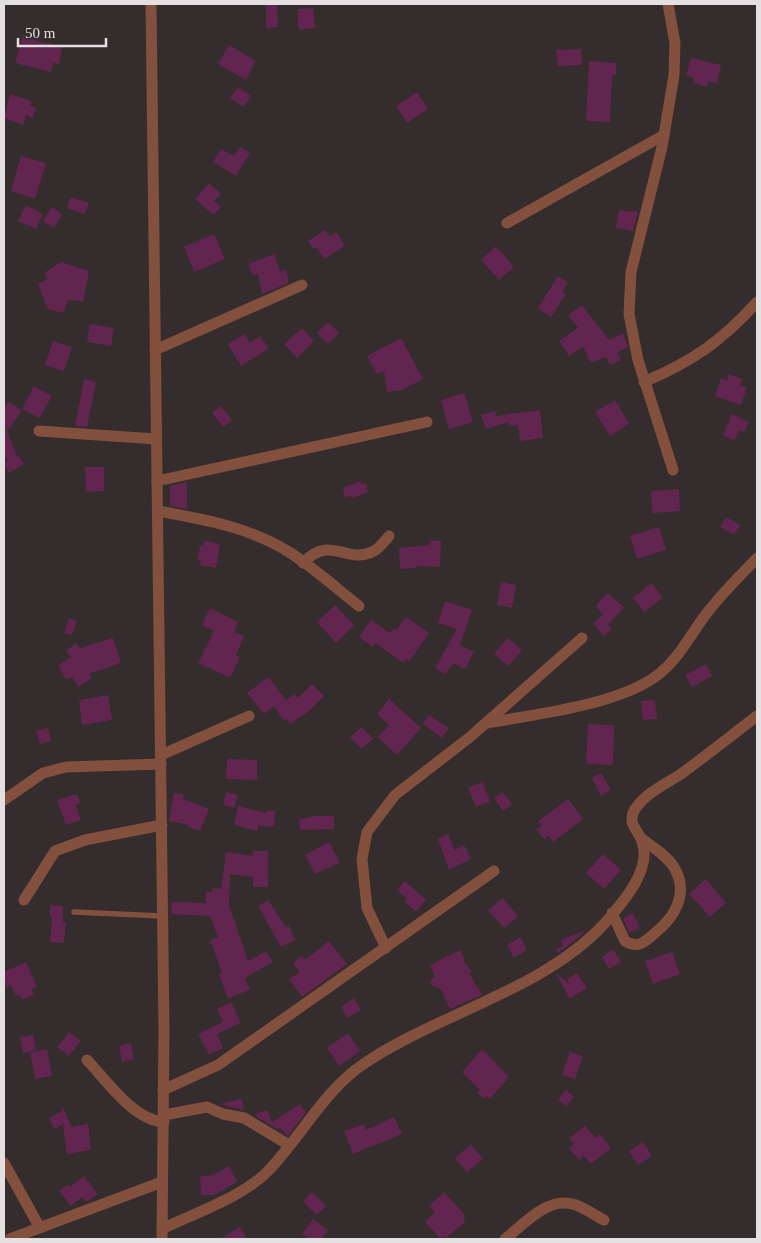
<svg xmlns="http://www.w3.org/2000/svg" width="761" height="1243" viewBox="0 0 761 1243" font-family="'Times New Roman',serif">
  <rect width="100%" height="100%" fill="#342c2d"/>
  <g fill="#62254f">
    <polygon points="266,4 277,4 278,27 266,28"/>
    <polygon points="313,8 315,28 299,30 297,9"/>
    <polygon points="23,35 40,42 62,46 59,64 53,63 51,72 15,63"/>
    <polygon points="229,45 256,61 246,80 218,64"/>
    <polygon points="581,49 582,65 558,66 556,50"/>
    <polygon points="691,58 721,65 717,84 708,81 707,87 693,83 694,78 686,76"/>
    <polygon points="589,61 616,63 616,75 612,75 610,122 586,121"/>
    <polygon points="238,87 251,96 244,107 230,98"/>
    <polygon points="417,92 428,109 407,123 396,106"/>
    <polygon points="10,94 31,101 30,105 36,108 33,118 26,115 23,125 4,118"/>
    <polygon points="240,147 250,153 236,176 213,162 221,149 234,156"/>
    <polygon points="21,156 46,163 35,199 11,191"/>
    <polygon points="209,183 221,194 214,201 221,207 213,215 195,199"/>
    <polygon points="71,197 89,203 85,214 67,208"/>
    <polygon points="26,205 43,214 36,229 18,221"/>
    <polygon points="52,207 62,214 54,228 43,221"/>
    <polygon points="619,210 638,212 633,231 616,228"/>
    <polygon points="325,230 330,236 336,232 345,246 324,259 316,247 313,249 308,241"/>
    <polygon points="214,234 225,259 194,272 184,247"/>
    <polygon points="496,246 514,267 499,280 481,260"/>
    <polygon points="274,254 280,271 286,270 289,283 262,294 258,274 253,275 248,264"/>
    <polygon points="61,262 89,271 83,302 68,300 63,313 48,309 38,284 48,279 44,273"/>
    <polygon points="558,276 568,282 562,292 566,294 551,317 538,308"/>
    <polygon points="582,305 609,340 623,333 628,347 617,352 621,360 610,365 606,357 591,363 583,347 569,356 559,341 578,328 568,315"/>
    <polygon points="328,322 339,333 328,344 317,333"/>
    <polygon points="90,324 114,328 111,346 87,342"/>
    <polygon points="302,328 314,341 297,358 284,344"/>
    <polygon points="245,334 250,343 260,336 269,348 241,366 228,344"/>
    <polygon points="401,338 423,379 402,390 387,392 384,371 377,374 367,356"/>
    <polygon points="53,341 72,347 64,371 45,365"/>
    <polygon points="729,374 742,379 740,385 747,388 741,405 715,396 721,378 727,381"/>
    <polygon points="84,379 96,382 87,427 75,426"/>
    <polygon points="34,386 52,396 39,418 22,409"/>
    <polygon points="464,393 473,422 449,429 441,400"/>
    <polygon points="615,400 629,424 610,436 595,412"/>
    <polygon points="9,402 22,411 7,431 17,456 18,455 24,464 9,473 4,464 7,461 4,452 4,408"/>
    <polygon points="221,406 232,420 223,427 212,413"/>
    <polygon points="540,410 543,438 520,441 518,425 509,426 509,422 486,429 481,415 495,411 496,416"/>
    <polygon points="732,414 749,422 744,432 740,430 734,441 723,435"/>
    <polygon points="85,467 104,467 104,491 86,492"/>
    <polygon points="360,481 361,484 366,483 368,492 353,498 352,496 345,498 343,488"/>
    <polygon points="187,482 187,509 170,506 170,486"/>
    <polygon points="679,489 680,511 652,513 651,491"/>
    <polygon points="726,517 740,525 734,535 720,527"/>
    <polygon points="659,527 666,550 637,559 630,536"/>
    <polygon points="430,540 441,541 440,567 416,566 416,568 400,569 399,548 430,545"/>
    <polygon points="204,541 220,544 216,568 200,565 201,561 198,560 200,546 203,546"/>
    <polygon points="501,582 516,585 512,608 497,605"/>
    <polygon points="652,583 663,598 644,612 633,598"/>
    <polygon points="607,593 624,607 608,625 612,629 604,636 593,623 603,615 596,606"/>
    <polygon points="445,601 472,610 460,645 474,652 465,669 453,663 446,674 435,668 457,629 438,623"/>
    <polygon points="335,605 354,625 336,643 317,622"/>
    <polygon points="210,608 238,622 234,632 244,636 236,655 240,657 230,678 198,663 214,631 202,625"/>
    <polygon points="406,617 429,633 409,662 406,659 404,663 375,643 373,647 359,637 371,620 390,633 394,628 397,630"/>
    <polygon points="69,618 77,621 72,635 64,633"/>
    <polygon points="113,638 121,663 89,674 92,678 78,687 72,677 66,680 58,665 71,657 66,651 76,643 80,648"/>
    <polygon points="508,638 522,650 508,666 494,654"/>
    <polygon points="706,664 712,676 692,687 685,675"/>
    <polygon points="268,677 286,700 295,694 298,698 312,684 324,696 309,711 290,724 287,719 284,721 274,706 264,714 247,693"/>
    <polygon points="108,695 112,720 82,725 79,700"/>
    <polygon points="389,699 421,728 397,755 378,737 389,725 377,714"/>
    <polygon points="655,700 657,719 643,720 641,701"/>
    <polygon points="429,715 449,728 442,738 423,724"/>
    <polygon points="588,724 614,725 613,765 586,764"/>
    <polygon points="362,727 373,739 361,749 350,737"/>
    <polygon points="48,728 51,741 40,744 36,731"/>
    <polygon points="227,759 257,760 257,780 226,779"/>
    <polygon points="601,773 611,790 601,796 592,778"/>
    <polygon points="482,782 490,801 476,807 468,788"/>
    <polygon points="226,792 238,795 234,808 223,805"/>
    <polygon points="502,792 512,804 503,811 494,798"/>
    <polygon points="174,793 184,794 183,799 209,809 200,831 188,827 189,825 169,821"/>
    <polygon points="73,795 78,795 80,804 76,805 81,820 66,825 57,800"/>
    <polygon points="568,799 583,819 553,842 549,836 544,839 536,829 542,826 538,821"/>
    <polygon points="238,806 266,813 266,811 275,811 274,827 258,826 257,831 234,825"/>
    <polygon points="316,816 334,816 334,829 300,830 299,819"/>
    <polygon points="448,834 455,850 464,845 471,859 449,870 438,839"/>
    <polygon points="329,842 340,863 315,874 305,855"/>
    <polygon points="253,851 268,851 268,887 253,887 253,877 230,874 229,905 248,961 266,951 273,962 245,978 250,990 228,998 219,975 222,972 210,940 218,937 210,916 171,914 172,902 206,903 206,892 212,892 212,888 221,889 226,852 253,856"/>
    <polygon points="603,854 621,870 604,889 586,873"/>
    <polygon points="706,879 726,903 710,917 689,894"/>
    <polygon points="405,881 426,900 416,912 405,902 407,899 397,890"/>
    <polygon points="503,898 518,917 504,928 488,910"/>
    <polygon points="268,900 286,927 289,926 295,940 281,947 258,906"/>
    <polygon points="50,905 63,906 63,922 66,922 64,943 50,942 52,916 50,916"/>
    <polygon points="633,913 640,928 629,933 623,918"/>
    <polygon points="586,930 575,940 558,953 556,949 563,946 561,940"/>
    <polygon points="520,937 527,950 514,958 507,945"/>
    <polygon points="329,941 347,964 302,997 289,979 300,972 293,963 302,956 305,960"/>
    <polygon points="613,949 621,962 609,969 602,957"/>
    <polygon points="460,950 465,960 464,961 472,972 469,973 482,995 450,1009 441,989 431,985 431,980 435,976 430,965"/>
    <polygon points="672,952 680,974 653,984 645,961"/>
    <polygon points="26,962 37,987 31,989 34,995 22,1000 20,995 16,996 11,985 6,988 4,972"/>
    <polygon points="556,973 569,984 567,979 577,973 587,988 570,999"/>
    <polygon points="354,998 361,1010 347,1018 341,1007"/>
    <polygon points="231,1002 241,1023 217,1034 223,1048 209,1055 198,1034 223,1022 217,1009"/>
    <polygon points="69,1032 81,1041 69,1056 57,1047"/>
    <polygon points="348,1033 360,1051 339,1066 327,1048"/>
    <polygon points="33,1035 36,1050 23,1053 20,1037"/>
    <polygon points="131,1043 134,1059 122,1062 119,1046"/>
    <polygon points="47,1049 52,1076 35,1079 30,1052"/>
    <polygon points="482,1049 509,1077 490,1099 487,1096 484,1099 477,1093 480,1090 462,1072"/>
    <polygon points="570,1052 583,1056 575,1079 562,1075"/>
    <polygon points="566,1090 574,1097 566,1106 558,1099"/>
    <polygon points="242,1099 244,1110 219,1104"/>
    <polygon points="300,1104 306,1112 288,1136 280,1128 277,1129 254,1115 267,1110 272,1122"/>
    <polygon points="62,1107 72,1127 88,1124 91,1150 67,1154 63,1124 55,1129 49,1118 61,1112"/>
    <polygon points="394,1117 402,1134 353,1154 344,1131 364,1124 366,1130"/>
    <polygon points="585,1126 595,1138 600,1134 611,1148 591,1164 584,1156 579,1160 569,1148 574,1144 569,1138"/>
    <polygon points="643,1142 652,1156 638,1165 629,1151"/>
    <polygon points="471,1144 483,1159 467,1172 455,1158"/>
    <polygon points="229,1166 237,1182 214,1195 201,1195 200,1176 213,1175"/>
    <polygon points="84,1176 98,1194 86,1202 82,1197 71,1206 59,1191 68,1184 70,1187"/>
    <polygon points="312,1192 326,1206 317,1215 303,1202"/>
    <polygon points="444,1192 465,1215 464,1223 446,1238 444,1236 441,1239 425,1222 435,1212 429,1206"/>
    <polygon points="313,1219 328,1230 321,1239 310,1239 302,1234"/>
    <polygon points="240,1227 247,1239 220,1239"/>
  </g>
  <g fill="none" stroke-linecap="round" stroke-linejoin="round">
    <polyline stroke="#82503d" stroke-width="5.5" points="74,912 162,916"/>
    <g stroke="#82503d" stroke-width="11">
      <polyline points="151,4 164,1030 162,1239"/>
      <polyline points="668,4 675,43 674,75 662,147 631,272 629,314 638,360 673,470"/>
      <polyline points="507,223 664,135"/>
      <polyline points="155,350 302,285"/>
      <path d="M644 382C693 361 722 341 757 302"/>
      <polyline points="39,431 156,439"/>
      <polyline points="157,481 427,422"/>
      <path d="M158 511C203 519 249 527 289 552 313 567 336 588 359 606"/>
      <path d="M303 563C330 534 346 564 372 552 379 549 384 542 389 536"/>
      <path d="M487 723C536 714 620 705 659 674 679 658 689 637 704 617 719 596 739 577 757 558"/>
      <polyline points="161,755 249,716"/>
      <polyline points="4,800 43,773 66,767 161,764"/>
      <polyline points="24,900 55,851 85,840 162,825"/>
      <path d="M612 913 625 941C638 949 645 942 655 933 674 918 689 894 675 869 668 856 652 847 641 838"/>
      <polyline points="386,948 367,908 362,859 367,832 395,795 470,737 582,638"/>
      <path d="M87 1060C107 1081 133 1120 164 1122"/>
      <polyline points="163,1090 218,1065 494,871"/>
      <polyline points="164,1115 207,1107 223,1114 244,1118 289,1145"/>
      <polyline points="4,1163 40,1228"/>
      <path d="M162 1229C195 1213 243 1197 268 1171 302 1136 324 1090 365 1063 439 1013 544 990 605 923 623 902 654 868 641 839 637 829 629 825 633 813 641 795 666 784 681 774 707 755 732 735 757 716"/>
      <polyline points="10,1239 162,1182"/>
      <path d="M505 1239C523 1225 547 1197 572 1204 583 1206 594 1215 604 1220"/>
    </g>
  </g>
  <rect width="761" height="1243" fill="none" stroke="#e4dfe0" stroke-width="10"/>
  <path d="M18 38v8h88v-8" fill="none" stroke="#e4dfe0" stroke-width="2.5"/>
  <text x="25" y="38" font-size="15" fill="#e4dfe0" stroke="#342c2d" stroke-width="4" paint-order="stroke">50 m</text>
</svg>
